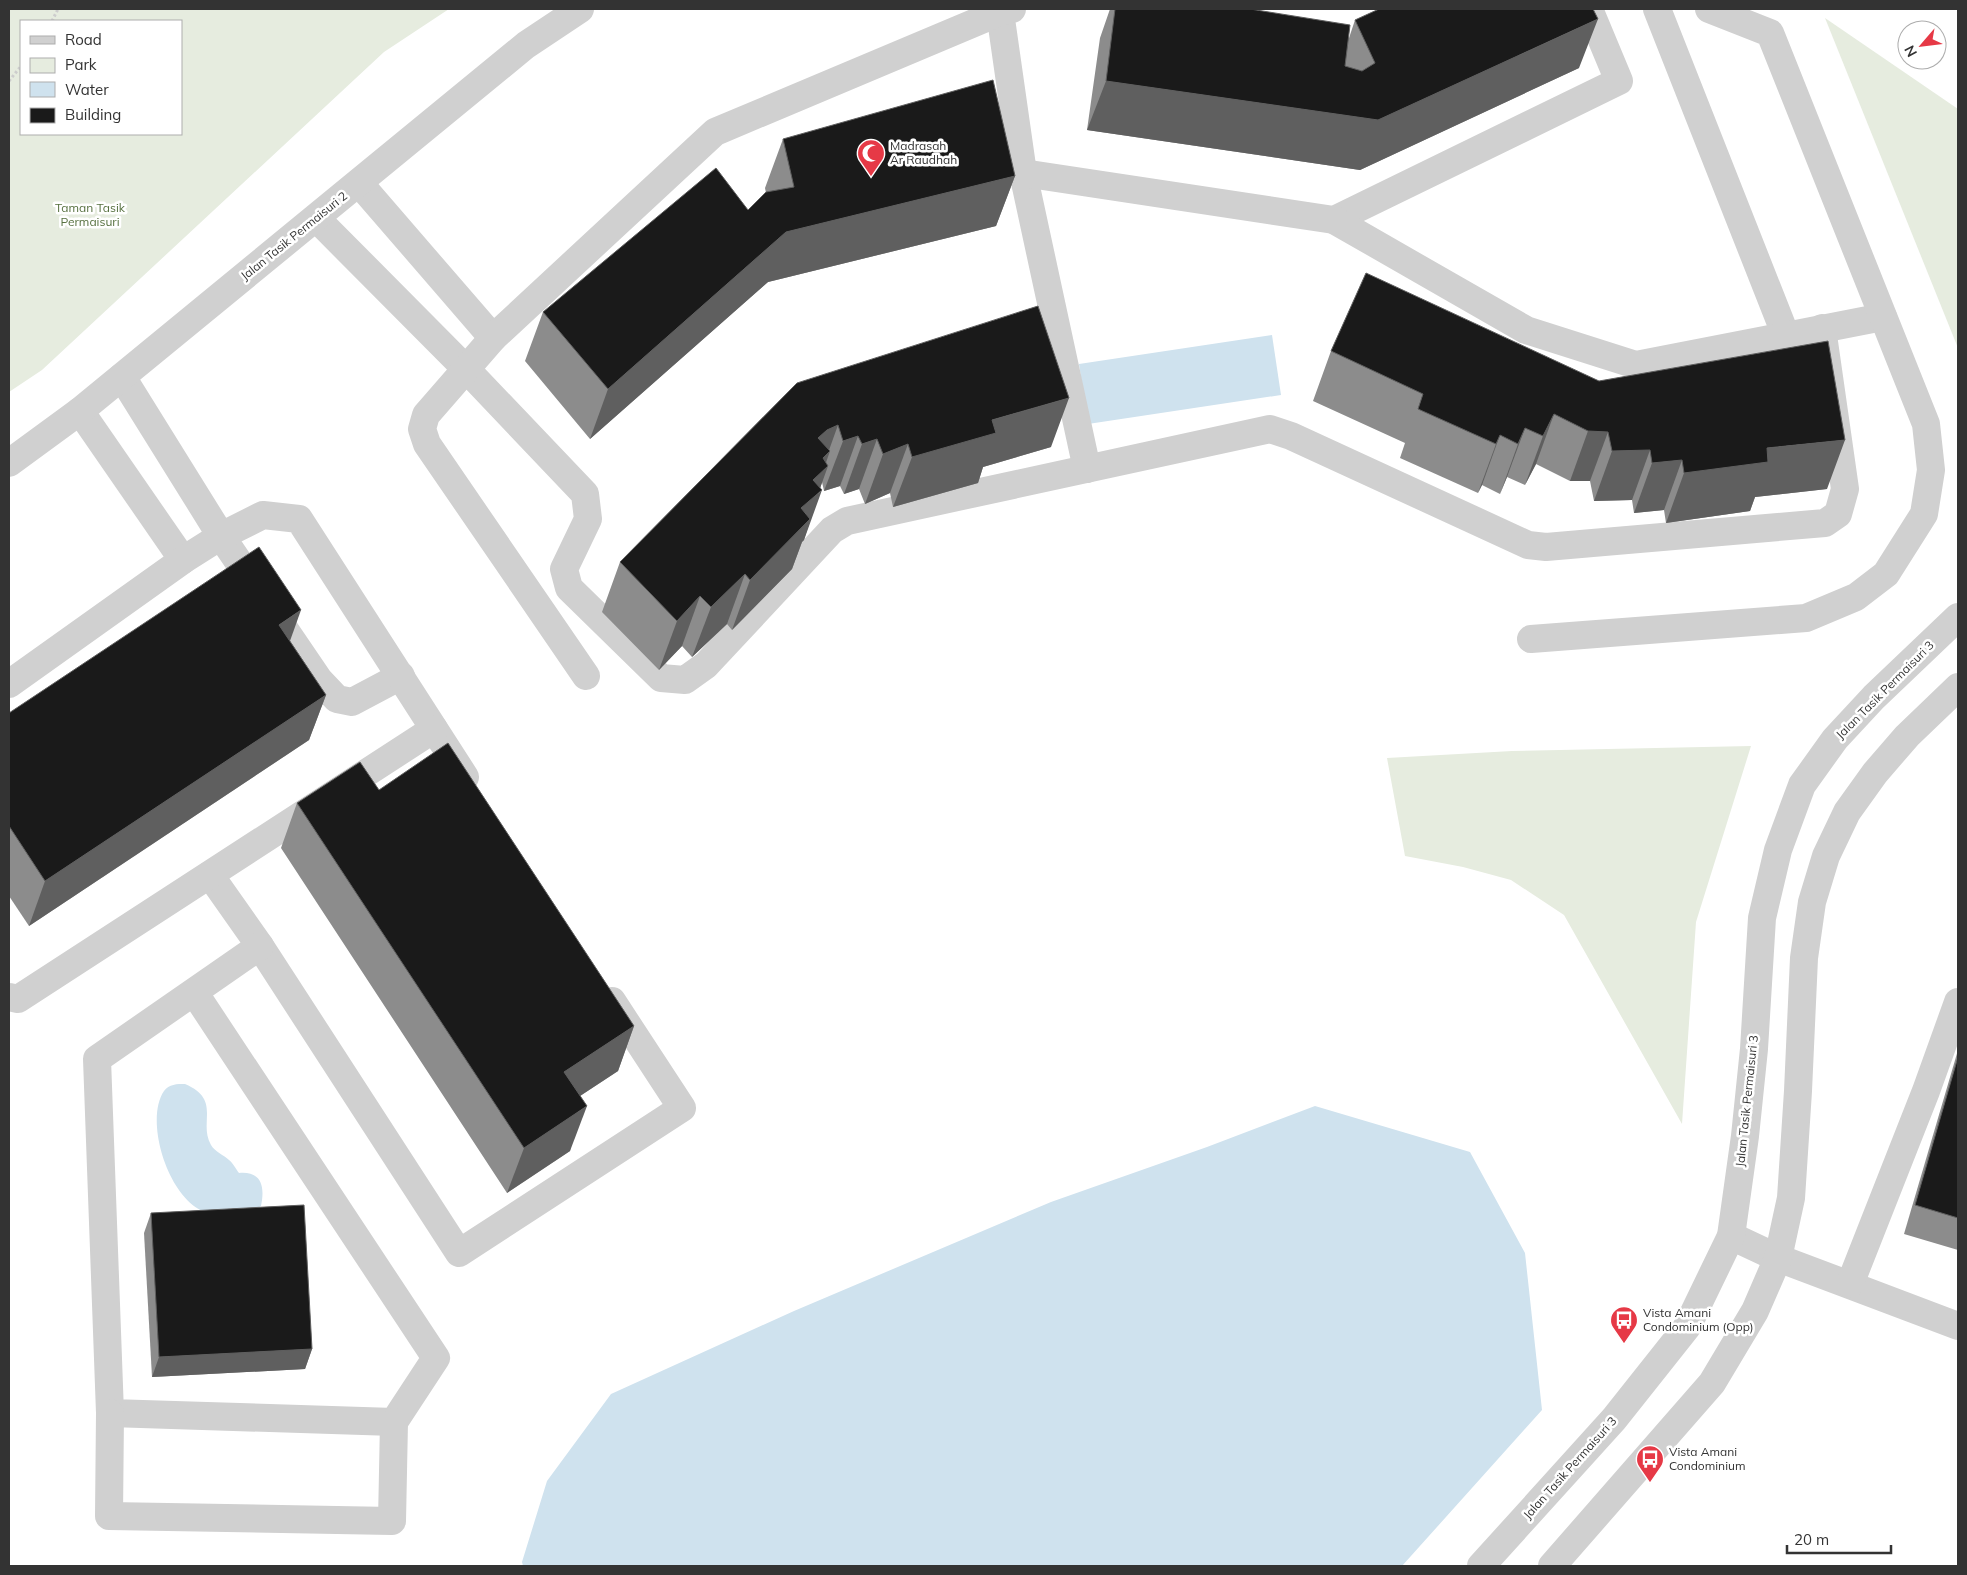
<svg xmlns="http://www.w3.org/2000/svg" width="1967" height="1575" viewBox="0 0 1967 1575" font-family="Mulish,sans-serif">
  <rect width="100%" height="100%" fill="#fff"/>
  <g fill="#e6ecdf" fill-rule="evenodd">
    <path d="M9 9H449L384 52 42 370 9 392ZM21 21H181V134H21Z"/>
    <polygon points="1825,18 1958,109 1958,348"/>
    <polygon points="1751,746 1696,922 1682,1124 1564,915 1511,880 1463,867 1405,856 1387,758 1512,751"/>
  </g>
  <g fill="#cfe2ee">
    <polygon points="1272,335 1281,395 1088,424 1079,364"/>
    <path d="M185 1084C222 1100 198 1122 211 1145 215 1152 224 1155 229 1160 233 1163 236 1169 239 1173 262 1171 265 1187 261 1206 250 1213 243 1213 231 1208 227 1210 221 1214 217 1214 173 1215 142 1123 164 1091 169 1084 177 1084 185 1084Z"/>
    <polygon points="1315,1106 1470,1152 1525,1253 1542,1410 1402,1566 523,1566 522,1562 547,1481 611,1394 794,1311 1051,1202 1207,1147"/>
  </g>
  <g fill="none" stroke-linecap="round" stroke-linejoin="round">
    <g stroke="#cdcdcd" stroke-width="3" stroke-dasharray="2.5 2.5" stroke-linecap="butt">
      <polyline points="52,21 58,9"/>
      <polyline points="9,81 21,66"/>
    </g>
    <g stroke="#d0d0d0" stroke-width="28">
      <polyline points="1002,9 1000,12 1023,173 1087,469"/>
      <polyline points="1657,9 1786,336"/>
      <polyline points="1023,173 1334,220 1619,81 1589,9"/>
      <polyline points="359,183 493,338"/>
      <polyline points="316,218 467,370 585,494 588,519 564,569 569,588 661,678 685,680 706,665 832,530 847,521 1270,429 1291,436 1528,545 1546,547 1825,523 1838,514 1845,489 1822,328"/>
      <polyline points="1334,220 1526,330 1636,365 1883,317"/>
      <polyline points="122,377 221,536 319,680 337,699 352,702 401,676"/>
      <polyline points="80,411 183,560"/>
      <polyline points="9,463 80,411 526,45 580,9"/>
      <polyline points="1531,639 1806,618 1856,597 1886,574 1924,514 1931,470 1926,424 1770,33 1709,9"/>
      <polyline points="586,676 427,444 422,429 426,415 493,338 715,132 1000,12 1012,9"/>
      <polyline points="9,684 183,560 221,536 263,515 299,519 465,777"/>
      <polyline points="210,875 260,946 459,1253 682,1108 612,1001"/>
      <polyline points="194,992 436,1358 394,1422 110,1413 97,1059 260,946"/>
      <polyline points="9,997 18,999 434,729"/>
      <polyline points="1731,1236 1778,1258 1958,1326"/>
      <polyline points="1850,1284 1926,1091 1958,1002"/>
      <polyline points="110,1413 109,1516 392,1521 394,1422"/>
      <polyline points="1481,1566 1614,1419 1687,1327 1731,1236 1745,1136 1754,1049 1762,918 1778,850 1802,785 1835,739 1874,697 1958,617"/>
      <polyline points="1552,1566 1712,1383 1755,1311 1778,1258 1791,1198 1798,1091 1804,958 1812,902 1826,856 1847,812 1875,773 1907,736 1958,687"/>
    </g>
  </g>
  <g fill="#8c8c8c">
    <polygon points="1110,9 1349,38 1355,20 1579,68 1360,170 1087,130 1100,38"/>
    <polygon points="783,139 1015,176 996,226 768,282 590,439 525,361 543,312 748,210 766,193 765,188"/>
    <polygon points="1331,351 1827,489 1755,497 1750,511 1666,523 1664,510 1634,513 1632,500 1594,501 1590,481 1570,481 1536,464 1525,485 1507,477 1500,494 1482,485 1478,493 1400,458 1405,443 1313,401"/>
    <polygon points="797,383 1051,447 983,467 978,483 893,507 890,493 865,504 859,489 844,494 840,486 824,491 822,482 804,540 802,542 792,569 732,630 727,624 692,657 682,646 659,670 602,612 620,562"/>
    <polygon points="290,641 326,695 309,740 29,926 9,896 9,713"/>
    <polygon points="379,790 634,1026 618,1071 580,1096 570,1151 507,1193 281,848 297,803"/>
    <polygon points="1958,1050 1958,1250 1904,1234"/>
    <polygon points="151,1213 312,1349 305,1369 152,1377 144,1233"/>
  </g>
  <g fill="#5f5f5f">
    <polygon points="1598,19 1579,68 1360,170 1087,130 1106,81 1378,120"/>
    <polygon points="1015,176 996,226 768,282 590,439 608,389 786,232"/>
    <polygon points="1069,398 1051,447 983,467 978,483 893,507 912,457 992,420"/>
    <polygon points="1554,414 1536,464 1525,485 1543,436"/>
    <polygon points="838,425 828,453 830,451 823,471 828,466 818,494 822,490 804,540 802,542 792,569 732,630 750,580 818,438 827,430"/>
    <polygon points="1525,428 1507,477 1500,494 1518,444"/>
    <polygon points="1588,431 1608,432 1590,481 1570,481"/>
    <polygon points="1500,435 1482,485 1478,493 1496,444"/>
    <polygon points="858,436 840,486 824,491 843,441"/>
    <polygon points="877,439 859,489 844,494 862,444"/>
    <polygon points="1845,440 1827,489 1755,497 1750,511 1666,523 1684,473 1767,448"/>
    <polygon points="908,444 890,493 865,504 883,454"/>
    <polygon points="1650,450 1632,500 1594,501 1612,451"/>
    <polygon points="1682,460 1664,510 1634,513 1652,463"/>
    <polygon points="745,574 727,624 692,657 711,607"/>
    <polygon points="700,596 682,646 659,670 677,621"/>
    <polygon points="301,610 285,655 279,625"/>
    <polygon points="326,695 309,740 29,926 45,881"/>
    <polygon points="634,1026 618,1071 548,1117 564,1072"/>
    <polygon points="587,1106 570,1151 507,1193 524,1148"/>
    <polygon points="312,1349 305,1369 152,1377 159,1357"/>
  </g>
  <g fill="#1a1a1a" stroke="#5f5f5f">
    <polygon points="1115,9 1250,9 1350,25 1345,66 1362,71 1375,63 1355,20 1379,9 1593,9 1598,19 1378,120 1106,81"/>
    <polygon points="993,80 1015,176 786,232 608,389 543,312 716,168 748,210 766,192 794,187 783,139"/>
    <polygon points="1366,273 1599,381 1828,341 1845,440 1767,448 1768,462 1684,473 1682,460 1652,463 1650,450 1612,451 1608,432 1588,431 1554,414 1543,436 1525,428 1518,444 1500,435 1496,444 1418,409 1423,394 1331,351"/>
    <polygon points="1038,306 1069,398 992,420 996,433 912,457 908,444 883,454 877,439 862,444 858,436 843,441 838,425 827,430 818,438 830,451 823,458 828,466 813,480 822,490 801,508 810,519 750,580 745,574 711,607 700,596 677,621 620,562 797,383"/>
    <polygon points="259,547 301,610 279,625 326,695 45,881 9,826 9,713"/>
    <polygon points="448,743 634,1026 564,1072 587,1106 524,1148 297,803 360,762 379,790"/>
    <polygon points="1958,1057 1958,1218 1915,1205"/>
    <polygon points="304,1205 312,1349 159,1357 151,1213"/>
  </g>
  <defs>
    <g id="mosque-pin" transform="scale(1.4375)"><path d="M0 17L-7.5 6A9.5 9.5 0 1 1 7.5 6Z" fill="#e63946" stroke="#fff"/><path d="M3.5-4.9A6 6 0 1 0 3.5 4.9A5 5 0 1 1 3.5-4.9Z" fill="#fff"/></g>
    <g id="bus-pin" transform="scale(1.4375)"><path d="M0 17L-7.5 6A9.5 9.5 0 1 1 7.5 6Z" fill="#e63946" stroke="#fff"/><path d="M-5-6H5V4H4V6H2V4H-2V6H-4V4H-5ZM-3.5-4V0h7V-4ZM-3.5 1.2v1.5H-2V1.2ZM2 1.2v1.5H3.5V1.2Z" fill="#fff"/></g>
  </defs>
  <g fill-rule="evenodd">
    <use href="#mosque-pin" x="871" y="153"/>
    <use href="#bus-pin" x="1624" y="1320"/>
    <use href="#bus-pin" x="1650" y="1459"/>
  </g>
  <g text-anchor="middle" stroke-width="5" stroke-linejoin="round" paint-order="stroke">
    <g font-size="12" fill="#333" stroke="#fff" text-anchor="start">
      <text x="890" y="150">Madrasah<tspan x="890" dy="14">Ar Raudhah</tspan></text>
      <text x="1643" y="1317">Vista Amani<tspan x="1643" dy="14">Condominium (Opp)</tspan></text>
      <text x="1669" y="1456">Vista Amani<tspan x="1669" dy="14">Condominium</tspan></text>
    </g>
    <g font-size="12" fill="#56703f" stroke="#fff">
      <text x="90" y="212">Taman Tasik<tspan x="90" dy="14">Permaisuri</tspan></text>
    </g>
    <g font-size="12" fill="#333" stroke="#fff">
      <text transform="translate(294 236) rotate(-39)" y="4">Jalan Tasik Permaisuri 2</text>
      <text transform="translate(1885 690) rotate(-45)" y="4">Jalan Tasik Permaisuri 3</text>
      <text transform="translate(1747 1101) rotate(-84)" y="4">Jalan Tasik Permaisuri 3</text>
      <text transform="translate(1570 1468) rotate(-48)" y="4">Jalan Tasik Permaisuri 3</text>
    </g>
  </g>
  <rect width="1967" height="1575" fill="none" stroke="#333333" stroke-width="20"/>
  <rect x="20" y="20" width="162" height="115" fill="#ffffff" stroke="#adadad"/>
  <rect x="30" y="36" width="25" height="8" fill="#d0d0d0" stroke="#adadad"/>
  <text x="65" y="45" font-size="15" fill="#333333">Road</text>
  <rect x="30" y="58" width="25" height="15" fill="#e6ecdf" stroke="#adadad"/>
  <text x="65" y="70" font-size="15" fill="#333333">Park</text>
  <rect x="30" y="82" width="25" height="15" fill="#cfe2ee" stroke="#adadad"/>
  <text x="65" y="95" font-size="15" fill="#333333">Water</text>
  <rect x="30" y="108" width="25" height="15" fill="#1a1a1a" stroke="#adadad"/>
  <text x="65" y="120" font-size="15" fill="#333333">Building</text>
  <g transform="translate(1922 45) rotate(242)"><circle r="24" fill="#ffffff" stroke="#adadad"/>
  <path d="M0-4L9 19L0 12L-9 19Z" fill="#e63946"/>
  <text y="-8" font-size="14" font-weight="bold" text-anchor="middle" fill="#333333">N</text>
  </g>
  <path d="M1787 1545v8h104v-8" fill="none" stroke="#333333" stroke-width="2.5"/>
  <text x="1794" y="1545" font-size="15" fill="#333333" stroke="#ffffff" stroke-width="4" paint-order="stroke">20 m</text>
</svg>
